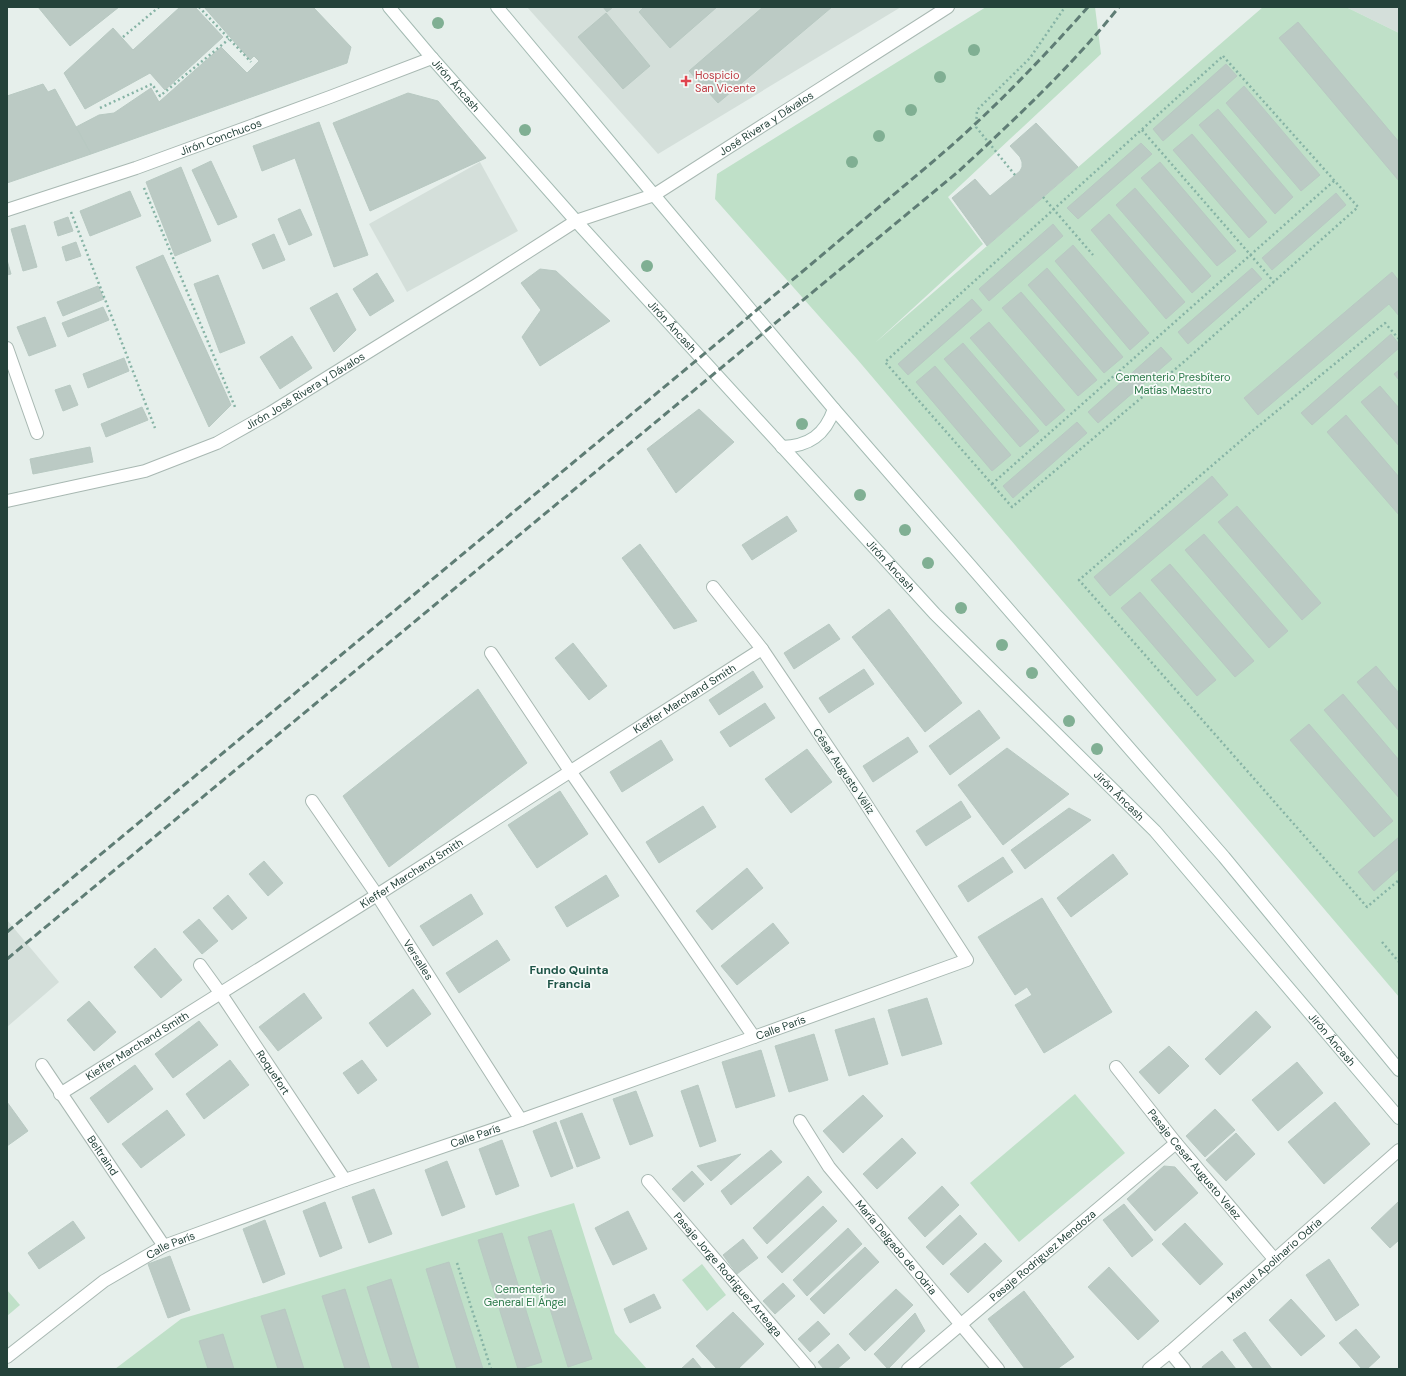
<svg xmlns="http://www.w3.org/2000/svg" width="1406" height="1376" viewBox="0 0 1406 1376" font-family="'DM Sans',sans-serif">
  <rect width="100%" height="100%" fill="#e6efeb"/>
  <g fill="#d4dfda">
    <polygon points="527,7 901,7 658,154"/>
    <polygon points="1346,7 1399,7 1399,33"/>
    <polygon points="480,162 518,231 407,292 369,224"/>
    <polygon points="7,920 59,982 7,1027"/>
  </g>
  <g fill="#bfe0c8">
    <polygon points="986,7 1095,7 1101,54 948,197 983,244 875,343 1263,7 1346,7 1399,33 1399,997 857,359 715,199 717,174"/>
    <polygon points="1075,1094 1125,1153 1019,1242 970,1183"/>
    <polygon points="574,1203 615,1333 647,1369 115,1369 181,1319"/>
    <polygon points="702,1264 726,1295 707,1311 682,1280"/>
    <polygon points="7,1290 20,1305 7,1316"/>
  </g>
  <g fill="#bbcac4" stroke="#b8c9c2">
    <polygon points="38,7 119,7 70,46"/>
    <polygon points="180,7 195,7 223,37 165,90 150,73 85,109 64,73 113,28 133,50"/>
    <polygon points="204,7 313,7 351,47 347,63 91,154 76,127 99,115 114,113 151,88 159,102 221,47 247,73 259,61 254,56 250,60"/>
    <polygon points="603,7 613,7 607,12"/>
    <polygon points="644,7 717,7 670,48 639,12"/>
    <polygon points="763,7 832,7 718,103 689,71"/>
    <polygon points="606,13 650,66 623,89 578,37"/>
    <polygon points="1298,22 1399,142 1399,181 1279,38"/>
    <polygon points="1226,64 1237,76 1163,141 1153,129"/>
    <polygon points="43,84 48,92 55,89 91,154 7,183 7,96"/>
    <polygon points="1244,86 1320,175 1301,191 1226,103"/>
    <polygon points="408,93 438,101 486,158 370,211 333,123"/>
    <polygon points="1218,109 1293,197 1275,214 1199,125"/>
    <polygon points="319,122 368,255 334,267 295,158 262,171 253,146"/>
    <polygon points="1036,123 1078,167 987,246 952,198 975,179 990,196 1020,171 1022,167 1022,162 1020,157 1010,146"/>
    <polygon points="1192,134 1267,222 1249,238 1173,150"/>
    <polygon points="1141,143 1152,154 1078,219 1067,208"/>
    <polygon points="211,161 237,217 218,225 192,170"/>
    <polygon points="1160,162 1236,251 1217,266 1141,178"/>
    <polygon points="181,167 211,241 175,256 146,182"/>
    <polygon points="1135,188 1211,276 1192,293 1116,205"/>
    <polygon points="130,191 141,216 90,236 80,211"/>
    <polygon points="1336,193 1346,205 1272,270 1262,258"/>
    <polygon points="300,209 312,235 289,245 278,219"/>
    <polygon points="1109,214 1185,302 1166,319 1091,230"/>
    <polygon points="68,217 73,231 58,236 54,222"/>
    <polygon points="1053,224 1063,236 989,301 979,289"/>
    <polygon points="25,225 37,267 23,271 11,229"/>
    <polygon points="274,234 285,260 263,269 252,244"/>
    <polygon points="76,242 81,256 66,261 62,247"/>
    <polygon points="1073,245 1149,333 1130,350 1055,261"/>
    <polygon points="163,255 231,405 209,427 136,267"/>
    <polygon points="7,260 11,274 7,275"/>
    <polygon points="1047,268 1123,357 1104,373 1028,285"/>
    <polygon points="1252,268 1262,279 1188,344 1178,332"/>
    <polygon points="540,269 556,271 610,321 540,366 522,337 541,310 521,283"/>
    <polygon points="1392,272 1399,281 1399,316 1389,304 1258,415 1244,398"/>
    <polygon points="377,273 394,301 370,316 353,289"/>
    <polygon points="218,275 245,343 220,353 194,284"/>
    <polygon points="98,286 104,299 63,316 57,302"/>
    <polygon points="1021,292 1097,380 1078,396 1002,308"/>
    <polygon points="337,293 356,330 334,352 310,308"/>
    <polygon points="972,299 982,310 908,375 898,364"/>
    <polygon points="103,307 109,320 68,337 62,323"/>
    <polygon points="45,317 56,346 29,356 17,327"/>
    <polygon points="989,322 1065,410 1046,426 970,338"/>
    <polygon points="1391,334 1399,344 1399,348 1312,425 1301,413"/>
    <polygon points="292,336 312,368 280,389 260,357"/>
    <polygon points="963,343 1039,431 1020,447 944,359"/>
    <polygon points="1161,347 1172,359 1098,423 1088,412"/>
    <polygon points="124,358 129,371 88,388 83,374"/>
    <polygon points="935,366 1011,455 992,471 916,382"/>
    <polygon points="1399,370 1399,380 1394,374"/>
    <polygon points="70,385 78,405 63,411 55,390"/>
    <polygon points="1380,386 1399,408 1399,446 1361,402"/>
    <polygon points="142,407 148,420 106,437 101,424"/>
    <polygon points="699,409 734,442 676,493 647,449"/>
    <polygon points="1346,415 1399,477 1399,515 1327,432"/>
    <polygon points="1077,422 1087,433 1013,498 1003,486"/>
    <polygon points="90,447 93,462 33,474 30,459"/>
    <polygon points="1212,476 1228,495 1110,596 1094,577"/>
    <polygon points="1237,506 1321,603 1302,620 1218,522"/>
    <polygon points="787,516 797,531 752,560 742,545"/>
    <polygon points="1204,534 1288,631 1269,648 1185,550"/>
    <polygon points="640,544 697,621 674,629 622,558"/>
    <polygon points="1170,564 1254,661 1235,677 1151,580"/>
    <polygon points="1140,592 1216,680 1197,696 1121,608"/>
    <polygon points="889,609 962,703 925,732 852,637"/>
    <polygon points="829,624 840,639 794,669 784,653"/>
    <polygon points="573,643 607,686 589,700 555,658"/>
    <polygon points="1376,666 1399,693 1399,731 1357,682"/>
    <polygon points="864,669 874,684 829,713 819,698"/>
    <polygon points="753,671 763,687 719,715 709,700"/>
    <polygon points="478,689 527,763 389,867 343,796"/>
    <polygon points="1343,694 1399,760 1399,798 1324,710"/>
    <polygon points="765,703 775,718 730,747 720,732"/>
    <polygon points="979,710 1000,738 950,775 929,746"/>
    <polygon points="1309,724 1393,821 1374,837 1290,740"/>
    <polygon points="908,737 918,752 873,782 863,766"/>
    <polygon points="661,740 673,760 622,792 610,772"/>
    <polygon points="1007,748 1069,794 1003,845 958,785"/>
    <polygon points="807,749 832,782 791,813 765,779"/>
    <polygon points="560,791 588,834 537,868 508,825"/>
    <polygon points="961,801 971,817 926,846 916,831"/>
    <polygon points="703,806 716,827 659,863 646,842"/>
    <polygon points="1069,808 1091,820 1025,869 1011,850"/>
    <polygon points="1399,837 1399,869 1374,891 1358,872"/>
    <polygon points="1113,854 1128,874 1071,917 1057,898"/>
    <polygon points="1003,857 1013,872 968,902 958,886"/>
    <polygon points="264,861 283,883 268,896 249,874"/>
    <polygon points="747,868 763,888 712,930 696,911"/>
    <polygon points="606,875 619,896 567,927 555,907"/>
    <polygon points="471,894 483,914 433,946 420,926"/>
    <polygon points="228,895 247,918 232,930 213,908"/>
    <polygon points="1042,898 1112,1012 1044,1053 1015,1005 1032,995 1027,987 1015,995 978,937"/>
    <polygon points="199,919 218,941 202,954 183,932"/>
    <polygon points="773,923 789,943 737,985 721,966"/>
    <polygon points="497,940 510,960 459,993 446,973"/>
    <polygon points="155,948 182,980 161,998 134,967"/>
    <polygon points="413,989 431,1014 387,1047 369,1023"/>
    <polygon points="304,993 322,1018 278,1051 259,1027"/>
    <polygon points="927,998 942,1044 902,1056 888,1010"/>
    <polygon points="89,1001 116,1032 94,1051 67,1020"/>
    <polygon points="1256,1011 1271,1027 1220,1075 1205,1059"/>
    <polygon points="874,1018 888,1064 849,1076 835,1030"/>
    <polygon points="199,1021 218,1045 173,1078 155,1054"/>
    <polygon points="814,1034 828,1080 789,1092 775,1046"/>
    <polygon points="1169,1046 1189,1066 1159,1094 1139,1072"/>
    <polygon points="761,1050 775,1096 736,1108 722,1062"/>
    <polygon points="230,1060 249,1085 204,1119 186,1094"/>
    <polygon points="362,1060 377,1080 358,1094 343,1073"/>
    <polygon points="1297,1062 1323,1093 1278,1131 1252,1100"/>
    <polygon points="135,1065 153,1089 108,1123 90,1098"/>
    <polygon points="698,1085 716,1141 700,1147 681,1091"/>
    <polygon points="636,1091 653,1136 630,1145 613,1099"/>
    <polygon points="863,1095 883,1116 843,1153 823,1131"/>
    <polygon points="7,1102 28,1131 7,1146"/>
    <polygon points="1335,1102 1370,1144 1324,1184 1288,1142"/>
    <polygon points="1215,1109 1235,1130 1205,1157 1186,1136"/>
    <polygon points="167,1110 185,1135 141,1168 122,1144"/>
    <polygon points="582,1113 600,1158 577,1167 560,1121"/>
    <polygon points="556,1122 573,1168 551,1177 533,1131"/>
    <polygon points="1236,1133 1255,1154 1226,1181 1206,1160"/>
    <polygon points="902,1138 916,1153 877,1189 863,1174"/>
    <polygon points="502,1140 519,1186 496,1195 479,1149"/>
    <polygon points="771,1150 782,1162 731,1205 721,1191"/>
    <polygon points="741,1154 711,1181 697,1166"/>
    <polygon points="447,1161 465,1207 442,1216 425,1170"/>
    <polygon points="1164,1166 1175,1167 1198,1193 1155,1231 1127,1199"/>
    <polygon points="692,1171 704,1184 684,1202 672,1189"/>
    <polygon points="808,1176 822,1192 767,1244 753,1228"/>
    <polygon points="942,1186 959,1205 925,1237 908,1218"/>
    <polygon points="374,1189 392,1234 369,1243 352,1197"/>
    <polygon points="1399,1201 1399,1240 1390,1248 1371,1228"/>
    <polygon points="325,1202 342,1248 320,1257 303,1211"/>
    <polygon points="1124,1204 1153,1240 1132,1257 1103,1220"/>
    <polygon points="823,1206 837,1221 782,1273 767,1257"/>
    <polygon points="628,1211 647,1249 613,1265 595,1228"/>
    <polygon points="960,1215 977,1234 943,1265 926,1247"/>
    <polygon points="265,1220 285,1274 263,1283 243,1229"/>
    <polygon points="73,1221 85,1238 39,1269 28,1253"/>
    <polygon points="1185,1223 1223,1264 1200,1285 1162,1244"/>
    <polygon points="848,1228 862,1244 807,1296 793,1280"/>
    <polygon points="551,1230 592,1359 568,1367 528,1237"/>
    <polygon points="502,1233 542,1362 520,1369 518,1369 478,1240"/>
    <polygon points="743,1239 758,1258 737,1274 723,1255"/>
    <polygon points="985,1243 1002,1261 968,1293 950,1274"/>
    <polygon points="865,1247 879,1262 824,1314 810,1299"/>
    <polygon points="170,1256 190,1310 168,1318 148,1264"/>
    <polygon points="1329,1259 1359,1305 1336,1321 1306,1275"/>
    <polygon points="449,1262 483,1369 457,1369 426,1269"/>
    <polygon points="1109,1267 1159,1321 1138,1340 1088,1287"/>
    <polygon points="391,1279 419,1369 393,1369 367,1287"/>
    <polygon points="783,1283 795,1296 775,1314 763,1301"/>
    <polygon points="345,1289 370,1369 345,1369 322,1296"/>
    <polygon points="896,1289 913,1305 865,1351 849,1334"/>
    <polygon points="1024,1291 1074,1357 1057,1369 1025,1369 988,1319"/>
    <polygon points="654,1294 661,1308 630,1323 624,1309"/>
    <polygon points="1291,1299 1325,1336 1301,1356 1269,1320"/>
    <polygon points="285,1309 304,1369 278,1369 261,1316"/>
    <polygon points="733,1312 764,1344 738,1369 717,1369 696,1346"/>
    <polygon points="915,1313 925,1331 888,1369 874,1354"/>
    <polygon points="818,1321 830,1334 810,1352 798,1339"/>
    <polygon points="1356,1329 1380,1357 1367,1369 1362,1369 1339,1343"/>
    <polygon points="1245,1332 1272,1369 1254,1369 1233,1340"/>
    <polygon points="223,1334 234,1369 208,1369 199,1341"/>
    <polygon points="838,1344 850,1358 837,1369 824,1369 818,1362"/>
    <polygon points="1222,1351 1236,1369 1203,1369 1202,1367"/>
    <polygon points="693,1358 702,1369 681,1369"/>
  </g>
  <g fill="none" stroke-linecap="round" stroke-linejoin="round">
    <g stroke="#a8b8b2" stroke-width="14">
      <polyline id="lane" points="7,348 37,433"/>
    </g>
    <g stroke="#a8b8b2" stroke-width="14">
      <g id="street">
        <path id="s1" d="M7 210 136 168 330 97 432 58"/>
        <path id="s2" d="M7 501 145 471 217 443 270 413 478 284 576 221 654 195 948 7"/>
        <polyline points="491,653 570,771 754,1037"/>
        <path id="s3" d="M312 801 377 895 521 1120"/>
        <path id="s4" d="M200 965 221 994 345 1180"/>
        <path id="s5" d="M42 1065 164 1246"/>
        <path id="s6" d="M1116 1067 1176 1143 1275 1260"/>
        <path id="s7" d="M60 1094 377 895 762 649"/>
        <path id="s8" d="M800 1121 829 1167 998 1369"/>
        <path id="s9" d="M648 1181 809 1369"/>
        <polyline points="1170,1352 1184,1369"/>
        <path id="s10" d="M7 1357 104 1281 164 1246 345 1180 521 1120 754 1037 967 960 857 790 762 649 713 587"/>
        <path id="s11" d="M908 1369 1176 1143"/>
        <path id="s12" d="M1149 1369 1170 1352 1399 1150"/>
      </g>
    </g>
    <g stroke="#a4bbb3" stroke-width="14">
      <g id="secondary">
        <path id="s13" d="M389 7 432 58 576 221 935 614 1155 831 1399 1118"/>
        <polyline points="497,7 654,195 834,409 1224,857 1399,1070"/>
        <path d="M782 447C809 446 825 435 834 409"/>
      </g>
    </g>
    <g stroke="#86b3a5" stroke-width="2.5" stroke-dasharray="2 3" stroke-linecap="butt">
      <polyline points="199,7 251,62"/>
      <polyline points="123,37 159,7"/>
      <polygon points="1223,56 1358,207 1186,360 1012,507 885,362"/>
      <polyline points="100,108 152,84 160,96 229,39"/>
      <polyline points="1142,130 1274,282"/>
      <polyline points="1015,175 976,127 977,110 1030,58 1065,7"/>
      <polyline points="144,188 235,407"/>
      <polyline points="1043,197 1093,255"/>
      <polyline points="71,212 155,428"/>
      <polyline points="1399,339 1385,323 1251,432 1079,580 1367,907 1399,880"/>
      <polyline points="992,484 1335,180"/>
      <polyline points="1382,942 1399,962"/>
      <polyline points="457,1263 491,1369"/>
    </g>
    <use href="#lane" stroke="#fff" stroke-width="12"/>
    <use href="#street" stroke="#fff" stroke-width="12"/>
    <use href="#secondary" stroke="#fff" stroke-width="12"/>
    <g stroke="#5f7d75" stroke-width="3" stroke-dasharray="8 4" stroke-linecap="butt">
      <path d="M7 932 733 330 936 159C991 112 1040 61 1088 7"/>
      <path d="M7 959 959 171C1015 119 1071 67 1119 7"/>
    </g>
  </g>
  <g fill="#80af93">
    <circle cx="438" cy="23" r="6"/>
    <circle cx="974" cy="50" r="6"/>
    <circle cx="940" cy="77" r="6"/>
    <circle cx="911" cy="110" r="6"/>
    <circle cx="525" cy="130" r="6"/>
    <circle cx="879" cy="136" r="6"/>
    <circle cx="852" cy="162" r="6"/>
    <circle cx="647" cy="266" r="6"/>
    <circle cx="802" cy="424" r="6"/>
    <circle cx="860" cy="495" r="6"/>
    <circle cx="905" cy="530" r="6"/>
    <circle cx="928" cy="563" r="6"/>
    <circle cx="961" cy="608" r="6"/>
    <circle cx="1002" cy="645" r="6"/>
    <circle cx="1032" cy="673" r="6"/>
    <circle cx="1069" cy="721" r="6"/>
    <circle cx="1097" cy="749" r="6"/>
  </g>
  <path fill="#e0444e" stroke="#f7fbf9" stroke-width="1.5" d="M684 75h4v4h4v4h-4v4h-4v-4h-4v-4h4z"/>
  <g text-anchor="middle" stroke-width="3.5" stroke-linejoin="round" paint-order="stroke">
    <g font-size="11" fill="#be3a42" stroke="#f7fbf9" text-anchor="start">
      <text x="695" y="79">Hospicio<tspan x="695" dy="13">San Vicente</tspan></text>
    </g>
    <g font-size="11" fill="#24423a" stroke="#f7fbf9">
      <text dy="4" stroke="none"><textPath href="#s13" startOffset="103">Jirón Áncash</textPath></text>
      <text dy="4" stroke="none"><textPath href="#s2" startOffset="856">José Rivera y Dávalos</textPath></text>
      <text dy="4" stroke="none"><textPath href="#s1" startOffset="226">Jirón Conchucos</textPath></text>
      <text dy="4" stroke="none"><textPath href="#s13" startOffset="427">Jirón Áncash</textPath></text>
      <text dy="4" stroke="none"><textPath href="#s2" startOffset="321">Jirón José Rivera y Dávalos</textPath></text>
      <text dy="4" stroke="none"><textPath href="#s13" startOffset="751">Jirón Áncash</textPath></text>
      <text dy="4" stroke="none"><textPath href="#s7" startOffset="739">Kieffer Marchand Smith</textPath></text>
      <text transform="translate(844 771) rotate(56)" y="4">César Augusto Véliz</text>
      <text dy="4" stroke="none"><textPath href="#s13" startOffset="1075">Jirón Áncash</textPath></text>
      <text dy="4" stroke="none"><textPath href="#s7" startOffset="415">Kieffer Marchand Smith</textPath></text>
      <text dy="4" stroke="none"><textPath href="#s3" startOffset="191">Versalles</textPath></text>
      <text dy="4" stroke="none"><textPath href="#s10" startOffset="847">Calle París</textPath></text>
      <text dy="4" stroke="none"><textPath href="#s13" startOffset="1399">Jirón Áncash</textPath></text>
      <text dy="4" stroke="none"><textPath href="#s7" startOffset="91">Kieffer Marchand Smith</textPath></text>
      <text dy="4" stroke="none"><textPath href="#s4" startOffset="130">Roquefort</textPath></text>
      <text dy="4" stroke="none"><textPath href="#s10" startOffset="523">Calle París</textPath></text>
      <text dy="4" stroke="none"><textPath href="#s5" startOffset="109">Beltraind</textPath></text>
      <text dy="4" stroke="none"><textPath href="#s6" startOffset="125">Pasaje Cesar Augusto Velez</textPath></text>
      <text dy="4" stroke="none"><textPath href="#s10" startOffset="199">Calle París</textPath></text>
      <text dy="4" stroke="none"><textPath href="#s8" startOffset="159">María Delgado de Odria</textPath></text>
      <text dy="4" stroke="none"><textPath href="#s11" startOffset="176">Pasaje Rodriguez Mendoza</textPath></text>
      <text dy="4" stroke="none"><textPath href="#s12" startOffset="166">Manuel Apolinario Odria</textPath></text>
      <text dy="4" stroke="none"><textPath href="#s9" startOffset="123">Pasaje Jorge Rodriguez Arteaga</textPath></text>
    </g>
    <g font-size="11" fill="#2d7a4b" stroke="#f7fbf9">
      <text x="1173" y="381">Cementerio Presbítero<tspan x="1173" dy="13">Matías Maestro</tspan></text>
      <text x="525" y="1293">Cementerio<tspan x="525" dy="13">General El Ángel</tspan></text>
    </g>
    <g font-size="12" font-weight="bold" fill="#1f5548" stroke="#f7fbf9">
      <text x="569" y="974">Fundo Quinta<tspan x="569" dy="14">Francia</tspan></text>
    </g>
  </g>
  <rect width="1406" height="1376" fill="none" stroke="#24423a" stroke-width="16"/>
</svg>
